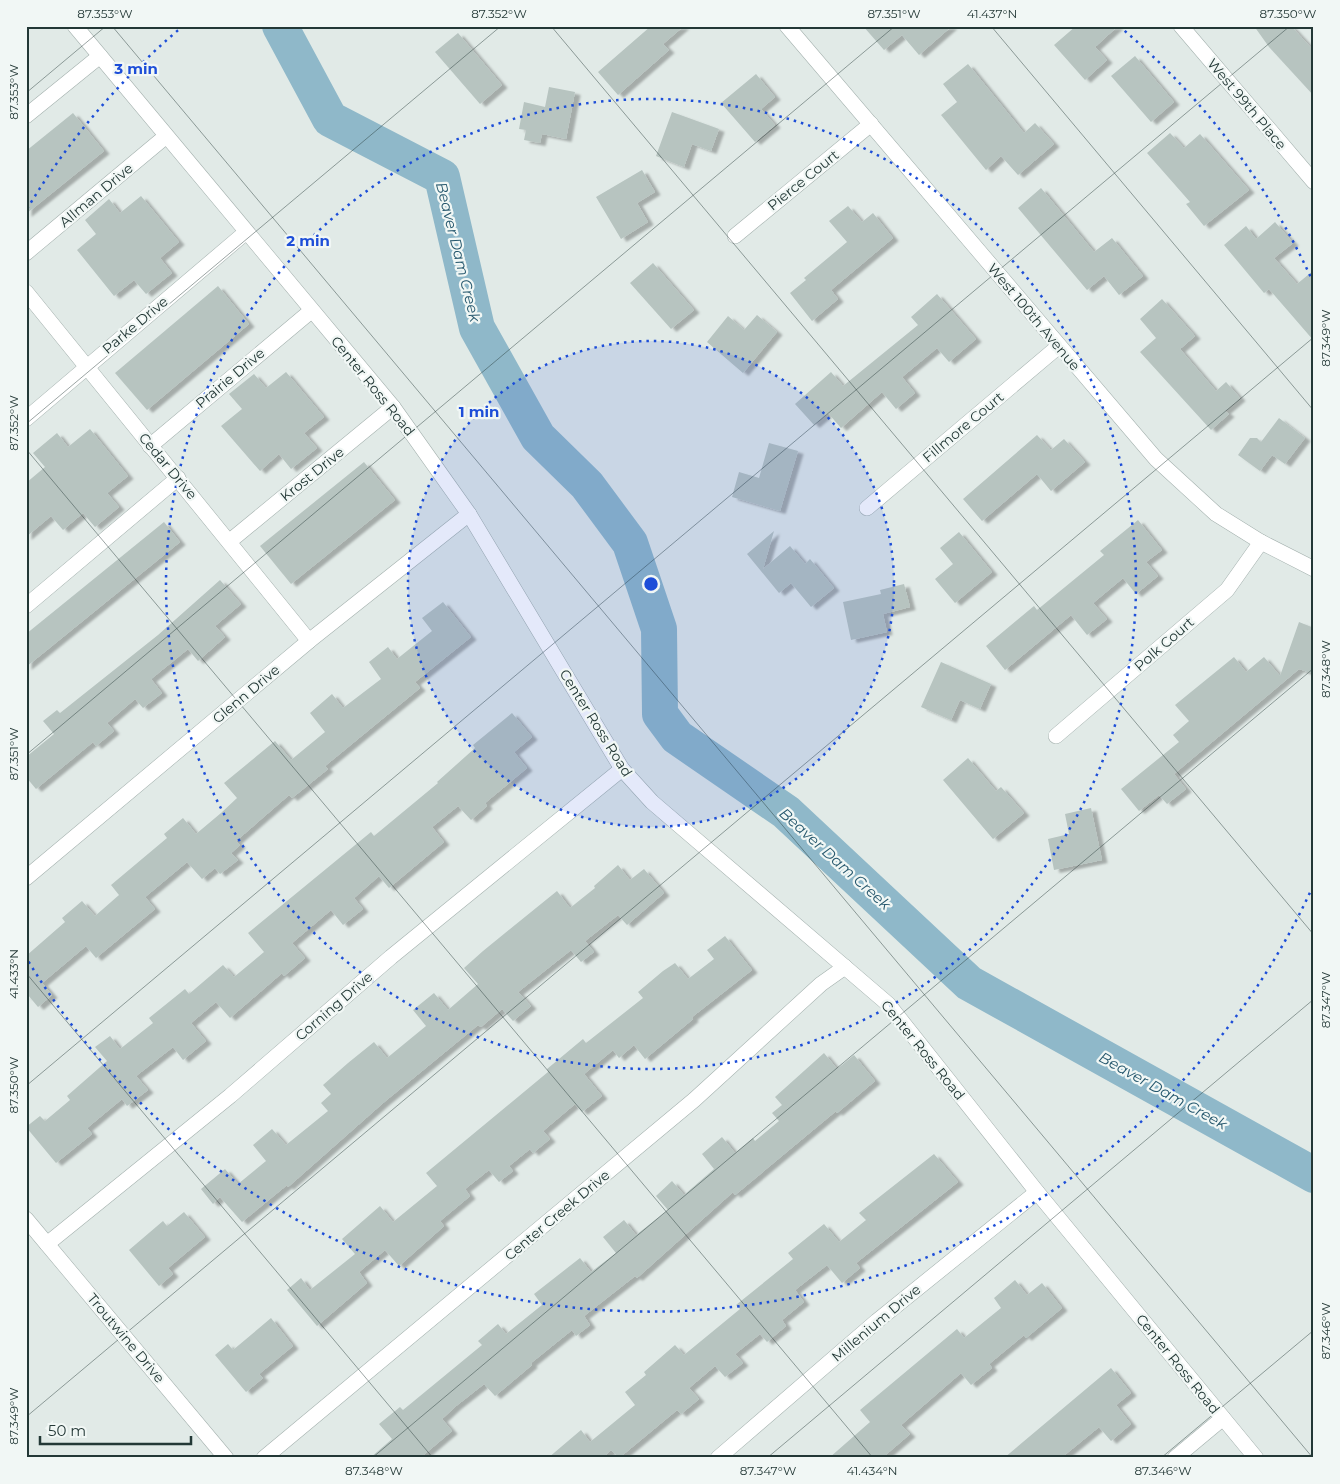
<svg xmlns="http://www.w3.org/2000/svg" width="1340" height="1484" viewBox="0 0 1340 1484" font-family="Montserrat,sans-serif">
  <defs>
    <filter id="shadow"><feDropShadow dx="5.5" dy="3" stdDeviation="1" flood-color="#0004"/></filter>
  </defs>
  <rect width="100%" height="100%" fill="#e1eae7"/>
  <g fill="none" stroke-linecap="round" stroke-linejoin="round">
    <polyline stroke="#8fb8c9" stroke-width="36" points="280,26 330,119 442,177 477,328 538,437 587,485 630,543 659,629 660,714 677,737 786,812 969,983 1314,1175"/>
  </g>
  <g fill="#b7c4c0" filter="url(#shadow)">
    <polygon points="651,26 684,26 663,44 669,50 618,95 598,72"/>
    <polygon points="863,26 952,26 919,55 902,35 884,50"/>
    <polygon points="1076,26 1118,26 1095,47 1107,60 1085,80 1054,45"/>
    <polygon points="1254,26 1291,26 1314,51 1314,96 1269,47"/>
    <polygon points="458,33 502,85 480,104 435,52"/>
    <polygon points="1135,56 1174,102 1151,122 1111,76"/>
    <polygon points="968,64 1024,133 1035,123 1054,144 1018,175 1001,156 986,170 941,115 957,102 943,84"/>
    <polygon points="756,74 775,97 761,109 775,125 755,142 721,103"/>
    <polygon points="549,87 575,92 566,139 542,134 540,143 524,140 526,130 519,129 524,102 545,107"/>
    <polygon points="672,112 719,129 711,151 692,144 684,167 656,156"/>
    <polygon points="73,113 104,151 26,214 26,151"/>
    <polygon points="1170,133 1184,148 1200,134 1249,190 1204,226 1186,204 1190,202 1147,153"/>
    <polygon points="642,170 655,192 637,203 648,222 621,239 596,197"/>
    <polygon points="1041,188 1094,252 1112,238 1143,276 1119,295 1104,276 1087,290 1018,208"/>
    <polygon points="141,196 179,242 160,258 172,273 146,294 134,280 114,296 77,250 96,234 85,220 109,199 120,213"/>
    <polygon points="848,206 862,222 873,213 893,238 831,290 838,299 812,321 790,293 806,280 804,278 847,242 829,221"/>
    <polygon points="1275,222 1293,243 1274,258 1297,284 1314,270 1314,341 1269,289 1264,293 1224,245 1246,226 1256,239"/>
    <polygon points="653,263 694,310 671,329 630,283"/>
    <polygon points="218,286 249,324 147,410 115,373"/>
    <polygon points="937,294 976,339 949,362 937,348 902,377 915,393 896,409 882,392 841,428 828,413 814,425 795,404 831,372 843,386 918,325 911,317"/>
    <polygon points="1162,299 1195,336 1180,349 1216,391 1226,382 1240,398 1225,411 1229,414 1211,430 1140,352 1156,338 1140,319"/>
    <polygon points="757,315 777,332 743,373 707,342 728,316 744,330"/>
    <polygon points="286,372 324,417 304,433 317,448 291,469 279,454 260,471 221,426 242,409 229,394 254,374 266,388"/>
    <polygon points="1279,418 1305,438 1285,464 1272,455 1260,471 1238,455 1250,438 1257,438 1261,442"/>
    <polygon points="90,429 128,476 107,493 119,507 95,527 83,513 63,530 51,516 26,537 26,483 45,467 33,453 57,433 68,447"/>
    <polygon points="1037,435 1051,450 1064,439 1085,462 1051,491 1037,474 982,521 963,499"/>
    <polygon points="769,443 798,451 780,511 732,497 739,472 759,478"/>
    <polygon points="364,462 395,500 291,584 260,546"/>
    <polygon points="1138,520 1162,550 1146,562 1158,576 1136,594 1123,578 1093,603 1107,619 1087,635 1071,615 1005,670 986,646 1034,606 1037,610 1104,555 1100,551"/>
    <polygon points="164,522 180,542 26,667 26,634"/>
    <polygon points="774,531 763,569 790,546 805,564 810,559 834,588 811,607 791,583 779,593 747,554"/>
    <polygon points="959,532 992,572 955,603 935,579 953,564 940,548"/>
    <polygon points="220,580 241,604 215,626 225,637 198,661 188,649 151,679 162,693 143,708 135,699 107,723 114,731 96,746 93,742 36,789 26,777 26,757 54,734 43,721 57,710 60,713 158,635"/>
    <polygon points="904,584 910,607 883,614 887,632 851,640 843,602 881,594 880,590"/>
    <polygon points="443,602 471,637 415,682 420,688 325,766 328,769 292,798 289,795 236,841 240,845 231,853 238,860 220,874 215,868 202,879 187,862 145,897 155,909 96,958 86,946 42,983 52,995 38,1007 28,995 26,997 26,956 65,922 62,918 82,901 95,916 119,895 111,885 167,838 164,834 183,818 196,834 221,813 237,798 224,783 275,741 291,760 325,732 310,713 332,694 343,708 381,679 369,662 388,647 397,659 432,631 422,618"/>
    <polygon points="1299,622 1314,628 1314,674 1299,669 1174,774 1186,789 1167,804 1159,795 1139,811 1121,789 1179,742 1173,735 1189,721 1175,705 1234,657 1246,672 1264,657 1280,676"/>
    <polygon points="941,662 991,684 980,709 960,700 951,720 921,707"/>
    <polygon points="512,713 532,737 514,752 527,768 485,803 487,806 471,820 458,806 432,827 444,842 389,888 379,876 354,898 363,909 343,925 331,910 292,943 305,958 284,976 282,973 230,1018 216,1002 191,1023 206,1041 183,1060 173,1047 136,1076 148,1090 127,1106 122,1099 87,1128 92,1134 56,1163 26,1127 40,1116 45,1121 70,1100 67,1096 107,1061 95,1047 110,1036 120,1049 153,1023 149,1018 185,989 189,994 223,965 234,977 264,952 248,933 371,832 374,836 438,783 437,782 475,748 473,745"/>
    <polygon points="968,758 996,791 1001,787 1024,813 993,839 943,780"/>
    <polygon points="1091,808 1102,860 1054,870 1048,839 1069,834 1065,814"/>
    <polygon points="618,865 630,880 644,869 664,893 627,925 618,915 585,941 594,952 581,962 571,950 518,992 531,1006 513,1021 502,1009 481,1027 478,1025 383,1103 288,1187 287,1185 242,1222 220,1197 213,1204 201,1189 225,1169 238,1184 266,1161 253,1145 272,1129 286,1145 328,1111 321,1103 331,1094 323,1085 348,1063 374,1042 387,1058 426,1026 413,1010 434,993 448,1010 478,984 464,968 483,951 557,891 570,908 595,888 594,886"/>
    <polygon points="725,936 752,970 692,1017 693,1019 645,1059 634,1045 619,1058 613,1050 584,1074 602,1096 582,1112 575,1104 543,1131 550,1139 533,1153 530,1149 509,1166 513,1171 499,1182 489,1170 465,1189 470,1196 440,1221 444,1226 399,1266 385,1250 359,1272 367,1283 317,1326 287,1290 301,1278 310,1290 355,1254 342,1239 380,1206 393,1222 437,1186 426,1173 548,1072 547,1069 583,1039 586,1043 643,998 638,992 663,971 675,963 688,979 714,959 707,950"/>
    <polygon points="824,1053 837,1069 854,1055 875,1081 837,1113 836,1111 735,1195 733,1192 637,1278 635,1276 584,1316 590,1325 576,1336 572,1330 531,1363 532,1365 495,1396 484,1384 456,1406 442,1419 452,1431 420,1458 370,1458 392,1439 379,1424 400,1407 403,1410 482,1345 478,1341 498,1324 506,1334 542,1305 534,1294 580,1258 591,1272 616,1253 603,1237 624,1220 636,1235 668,1210 656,1196 672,1181 684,1195 714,1169 702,1154 722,1137 735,1153 753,1138 755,1141 779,1121 772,1113 782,1105 775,1097"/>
    <polygon points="934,1154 958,1182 856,1263 860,1268 842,1283 827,1265 795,1290 804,1302 782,1320 786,1326 767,1342 760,1334 735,1354 743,1363 725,1377 715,1366 689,1388 699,1399 681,1414 677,1410 619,1458 611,1450 603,1458 548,1458 581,1430 590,1442 635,1405 625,1392 646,1375 644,1372 675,1345 684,1355 740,1309 736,1305 793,1259 788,1253 824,1224 839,1242 866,1220 859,1213"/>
    <polygon points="184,1212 205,1237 168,1268 173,1274 159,1286 129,1250 163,1221 167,1226"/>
    <polygon points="1015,1280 1027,1295 1042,1283 1062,1308 1026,1338 1024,1335 989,1364 992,1368 971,1385 961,1373 901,1425 910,1434 882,1458 829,1458 870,1422 860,1410 957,1329 964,1338 1001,1308 994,1298"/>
    <polygon points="271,1318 293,1346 259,1374 263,1378 246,1392 215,1355 228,1344 233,1350"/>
    <polygon points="1111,1368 1131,1393 1116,1405 1131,1424 1111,1441 1099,1427 1061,1458 1004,1458"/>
  </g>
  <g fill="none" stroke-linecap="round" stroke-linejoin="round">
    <g stroke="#a4b1ae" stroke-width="16">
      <g id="minor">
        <polyline points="75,26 393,407 469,514 622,769 652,802 888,1004 1037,1192 1256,1458"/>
        <polyline points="787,26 1156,459 1216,514 1261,542 1314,569"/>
        <polyline points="1181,26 1314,182"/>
        <polyline points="26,116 100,56"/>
        <polyline points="735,236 871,124"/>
        <polyline points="26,253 165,137"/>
        <polyline points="26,292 309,641"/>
        <polyline points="26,419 245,233"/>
        <polyline points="150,446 311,311"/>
        <polyline points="867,508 1059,346"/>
        <polyline points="230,541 393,407"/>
        <polyline points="26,606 178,478"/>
        <polyline points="1056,736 1227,590 1261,542"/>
        <polyline points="26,878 309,641 469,514"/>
        <polyline points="26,1219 226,1458"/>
        <polyline points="47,1244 230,1096 391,957 622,769"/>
        <polyline points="264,1458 694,1100 821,984 845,967"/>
        <polyline points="718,1458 877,1321 1037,1192"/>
        <polyline points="1175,1458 1223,1418"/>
      </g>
    </g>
    <use href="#minor" stroke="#fff" stroke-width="15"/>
  </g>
  <path fill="none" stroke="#233836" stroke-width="1" stroke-opacity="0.45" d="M112 26 1313 1458M551 26 1314 935M991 26 1314 411M26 93 106 26M26 424 501 26M26 449 873 1458M26 755 895 26M26 973 433 1458M26 1086 1290 26M26 1417 1314 337M372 1458 1314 668M767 1458 1314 999M1161 1458 1314 1330"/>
  <circle cx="651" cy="584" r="243" fill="#1d4ed8" fill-opacity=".12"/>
  <g fill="none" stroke="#1d4ed8" stroke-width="2.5" stroke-dasharray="2.5 5">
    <circle cx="651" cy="584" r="243"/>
    <circle cx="651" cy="584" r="485"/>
    <path d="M1313 886A728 728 0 0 1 27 959M27 209A728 728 0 0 1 183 26M1119 26A728 728 0 0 1 1313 282"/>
  </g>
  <g text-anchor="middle" stroke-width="4.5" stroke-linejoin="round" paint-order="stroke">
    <g font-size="14" fill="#233836" stroke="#f1f7f5">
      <text transform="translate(1247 104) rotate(50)" y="5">West 99th Place</text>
      <text transform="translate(803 180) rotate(-39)" y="5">Pierce Court</text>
      <text transform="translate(96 195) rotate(-40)" y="5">Allman Drive</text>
      <text transform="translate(1034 317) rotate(50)" y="5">West 100th Avenue</text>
      <text transform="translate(135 325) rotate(-40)" y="5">Parke Drive</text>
      <text transform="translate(230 378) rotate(-40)" y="5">Prairie Drive</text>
      <text transform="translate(373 386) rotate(51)" y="5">Center Ross Road</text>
      <text transform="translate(963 427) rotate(-40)" y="5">Fillmore Court</text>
      <text transform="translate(168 466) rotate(50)" y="5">Cedar Drive</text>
      <text transform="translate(312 474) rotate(-39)" y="5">Krost Drive</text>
      <text transform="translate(1164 644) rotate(-41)" y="5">Polk Court</text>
      <text transform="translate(246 694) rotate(-40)" y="5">Glenn Drive</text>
      <text transform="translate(596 723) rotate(58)" y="5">Center Ross Road</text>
      <text transform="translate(334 1006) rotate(-41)" y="5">Corning Drive</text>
      <text transform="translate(923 1050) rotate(51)" y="5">Center Ross Road</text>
      <text transform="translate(557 1215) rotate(-40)" y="5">Center Creek Drive</text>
      <text transform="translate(876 1323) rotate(-40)" y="5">Millenium Drive</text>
      <text transform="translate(126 1338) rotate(50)" y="5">Troutwine Drive</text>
      <text transform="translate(1178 1364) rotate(51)" y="5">Center Ross Road</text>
    </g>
    <g font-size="15" font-style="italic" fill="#25576d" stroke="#f1f7f5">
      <text transform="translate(458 252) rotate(76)" y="5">Beaver Dam Creek</text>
      <text transform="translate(835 859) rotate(42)" y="5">Beaver Dam Creek</text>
      <text transform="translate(1163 1091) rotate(29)" y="5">Beaver Dam Creek</text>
    </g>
  </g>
  <circle cx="651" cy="584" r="8" fill="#1d4ed8" stroke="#f1f7f5" stroke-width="2.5"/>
  <g font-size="15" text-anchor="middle" font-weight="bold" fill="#1d4ed8" stroke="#f1f7f5" stroke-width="4.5" stroke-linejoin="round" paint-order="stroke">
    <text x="136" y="74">3 min</text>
    <text x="308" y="246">2 min</text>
    <text x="479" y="417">1 min</text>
  </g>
  <rect width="1340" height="1484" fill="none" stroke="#f1f7f5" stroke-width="55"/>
  <path d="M40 1436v8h151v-8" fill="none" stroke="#233836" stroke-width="2.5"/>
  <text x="48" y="1436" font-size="15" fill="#233836" stroke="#f1f7f5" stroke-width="4" paint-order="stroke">50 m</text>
  <rect x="28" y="28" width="1284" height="1428" fill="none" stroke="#233836" stroke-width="2"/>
  <g font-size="12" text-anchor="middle" fill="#233836">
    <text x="105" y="18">87.353°W</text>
    <text x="499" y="18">87.352°W</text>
    <text x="894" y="18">87.351°W</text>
    <text x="992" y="18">41.437°N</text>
    <text x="1288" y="18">87.350°W</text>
    <text transform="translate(14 92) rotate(-90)" y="4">87.353°W</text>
    <text transform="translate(1326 338) rotate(-90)" y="4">87.349°W</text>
    <text transform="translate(14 423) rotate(-90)" y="4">87.352°W</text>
    <text transform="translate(1326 669) rotate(-90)" y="4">87.348°W</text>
    <text transform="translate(14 754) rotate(-90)" y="4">87.351°W</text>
    <text transform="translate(14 974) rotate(-90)" y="4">41.433°N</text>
    <text transform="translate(1326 1000) rotate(-90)" y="4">87.347°W</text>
    <text transform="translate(14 1085) rotate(-90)" y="4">87.350°W</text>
    <text transform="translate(1326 1331) rotate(-90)" y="4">87.346°W</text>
    <text transform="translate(14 1416) rotate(-90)" y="4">87.349°W</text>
    <text x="374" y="1475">87.348°W</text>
    <text x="768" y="1475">87.347°W</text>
    <text x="872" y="1475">41.434°N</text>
    <text x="1163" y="1475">87.346°W</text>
  </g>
</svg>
